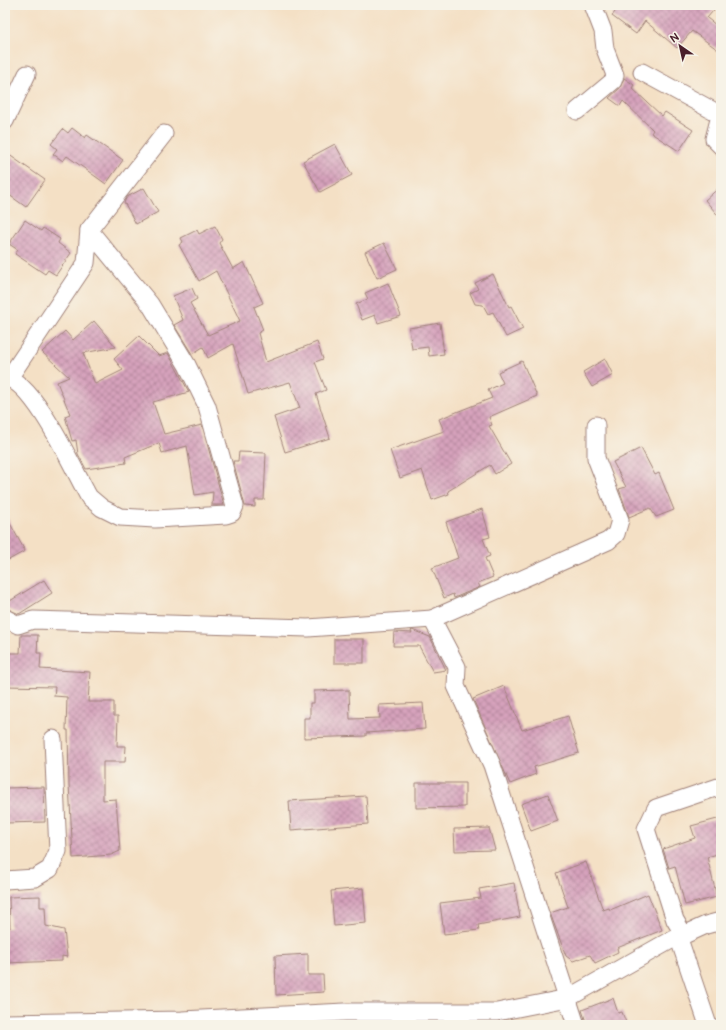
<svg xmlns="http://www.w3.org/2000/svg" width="726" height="1030" viewBox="0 0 726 1030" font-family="'Balsamiq Sans',sans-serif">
  <defs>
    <pattern id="building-cross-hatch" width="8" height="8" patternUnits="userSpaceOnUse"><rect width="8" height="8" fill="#d6a2bc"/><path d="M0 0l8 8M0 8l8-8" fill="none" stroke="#b08399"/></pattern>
  </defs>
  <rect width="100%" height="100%" fill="#f7f3e8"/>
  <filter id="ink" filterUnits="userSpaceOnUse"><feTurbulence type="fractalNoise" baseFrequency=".025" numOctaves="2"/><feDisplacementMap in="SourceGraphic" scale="8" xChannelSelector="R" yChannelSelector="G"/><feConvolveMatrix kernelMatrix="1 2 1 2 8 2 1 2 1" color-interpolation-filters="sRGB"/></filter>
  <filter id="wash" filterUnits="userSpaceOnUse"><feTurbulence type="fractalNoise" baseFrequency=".012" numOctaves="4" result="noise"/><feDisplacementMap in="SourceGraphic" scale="16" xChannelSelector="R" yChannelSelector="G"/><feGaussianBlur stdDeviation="0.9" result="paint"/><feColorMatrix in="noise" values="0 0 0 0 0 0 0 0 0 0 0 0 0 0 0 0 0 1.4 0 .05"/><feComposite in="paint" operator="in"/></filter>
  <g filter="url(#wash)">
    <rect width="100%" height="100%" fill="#f4e0c5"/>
    <g id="blocks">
      <g fill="url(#building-cross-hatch)">
        <polygon points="620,5 718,5 707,18 721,29 721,52 692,31 677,48 645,21 636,34 612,16"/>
        <polygon points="624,78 634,85 632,88 662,116 665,112 693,130 679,151 651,133 653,130 623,101 620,106 609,98 620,88"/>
        <polygon points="72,128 85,138 87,135 123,160 106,184 67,156 63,161 53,154 57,149 51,144 63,129 68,133"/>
        <polygon points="335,144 352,175 320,192 303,161"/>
        <polygon points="5,152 45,180 26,207 5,192"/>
        <polygon points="721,186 721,219 705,200"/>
        <polygon points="144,188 158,212 136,224 124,202 127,197"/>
        <polygon points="25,220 41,231 43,228 60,239 58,243 71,253 56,275 48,270 45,274 15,254 18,250 9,244"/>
        <polygon points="215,226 222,239 219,243 233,269 244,262 263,303 254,307 263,330 258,333 266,362 317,342 323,359 315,362 326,390 316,394 330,438 285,452 274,417 300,408 290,382 248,394 233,344 208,358 203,347 192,354 174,325 183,320 173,296 192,288 197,299 190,303 208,335 240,321 216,271 199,281 179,245 183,242 181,238 197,230 199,234"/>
        <polygon points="384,243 397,269 377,278 365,252"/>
        <polygon points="493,274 509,307 511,306 523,329 506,337 493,312 488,314 483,305 475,304 470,293 478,289 475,283"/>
        <polygon points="388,283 401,316 378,323 375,315 362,320 356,304 368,299 365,293"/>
        <polygon points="94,321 116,347 83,353 95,384 123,370 114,359 139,336 159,356 168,353 189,392 153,402 164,434 202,425 224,505 212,505 213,492 195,495 187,446 162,453 159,443 125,457 126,463 86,469 78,454 76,440 72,441 65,416 70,414 57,382 69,377 42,352 65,331 73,340"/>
        <polygon points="440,323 444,354 429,356 428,347 412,349 409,328"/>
        <polygon points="605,359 613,375 592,387 583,372"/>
        <polygon points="522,361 537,396 489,417 492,425 489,426 511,464 495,474 490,465 448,491 449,494 432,500 422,470 400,478 390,450 444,431 439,419 492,398 488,390 503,383 498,372"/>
        <polygon points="641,448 655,475 659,473 674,510 656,517 650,508 629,517 619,489 626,487 613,462"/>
        <polygon points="239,452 266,453 264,500 255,500 255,507 245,506 233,461 238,461"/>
        <polygon points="482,509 490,537 483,539 490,556 485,558 493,577 478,583 480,587 468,592 454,598 453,594 444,598 432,568 458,558 446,522"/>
        <polygon points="5,514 25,551 5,562"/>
        <polygon points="44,580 52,593 19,614 6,608 5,604"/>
        <polygon points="412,630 430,637 446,670 433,672 419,646 393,646 394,632 412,633 411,631"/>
        <polygon points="21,635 38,635 37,653 41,653 40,669 90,672 88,702 114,702 114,716 118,716 117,746 126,746 125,762 103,762 103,800 116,799 120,851 111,855 73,858 69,784 68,730 66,730 67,697 54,696 55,687 5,686 5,665 8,665 8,653 20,653"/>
        <rect x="334" y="639" width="30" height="24"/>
        <polygon points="504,686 522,730 568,716 579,753 534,767 536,774 510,784 473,699"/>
        <polygon points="349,690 350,719 380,718 379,705 423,703 425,729 366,733 366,736 304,738 304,718 310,718 310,703 314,703 314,691"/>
        <polygon points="416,783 465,783 465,807 416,808"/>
        <polygon points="44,787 45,822 5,823 5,788"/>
        <polygon points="548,794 558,821 531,831 521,804"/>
        <polygon points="366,796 368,824 291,830 289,801"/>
        <polygon points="721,818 721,853 707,857 717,897 685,905 675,866 669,868 663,849 695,838 691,826"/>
        <polygon points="489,828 495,850 455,851 454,829"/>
        <polygon points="586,862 603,910 609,908 610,910 648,894 662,930 617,948 618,952 595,963 590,955 573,961 566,956 550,913 568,907 556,873"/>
        <polygon points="514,883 520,917 478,925 479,930 444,934 440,903 481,898 479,889"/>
        <polygon points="363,888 366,923 334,926 331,891"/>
        <polygon points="40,896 40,907 45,907 46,926 64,930 67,957 62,956 62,961 5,963 5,928 10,928 9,897"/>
        <polygon points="308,954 308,975 323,975 324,992 276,995 275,956"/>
        <polygon points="613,998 618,1013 622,1012 627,1025 587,1025 582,1010"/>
      </g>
    </g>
  </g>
  <g filter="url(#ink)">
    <use href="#blocks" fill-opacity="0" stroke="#9f8078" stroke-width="1"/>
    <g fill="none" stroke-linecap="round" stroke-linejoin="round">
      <g stroke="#9f8078" stroke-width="19">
        <g id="street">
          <polyline points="642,72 719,114"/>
          <polyline points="577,111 613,81 615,75 605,49 603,31 593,5"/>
          <polyline points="721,112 714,139 721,146"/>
          <polyline points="5,121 27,74"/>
          <path d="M5 377C36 384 73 469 89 497L102 508 120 517 155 519 226 515 232 513 235 506 207 406 187 365 150 304 89 230"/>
          <polyline points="9,378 86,263 89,230 164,134"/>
          <polyline points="5,618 18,625 33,620 308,628 432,619"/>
          <polyline points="5,880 35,878 50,869 58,851 53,739"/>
          <polyline points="684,935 706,925 721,921"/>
          <polyline points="678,936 708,1025"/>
          <polyline points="5,1023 182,1020 345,1012 497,1012 568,998 678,936 684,935 675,920 646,829 656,808 721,786"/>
          <polyline points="576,1025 492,765 456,686 457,667 432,619 608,541 616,534 620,520 596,458 596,425"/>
        </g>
      </g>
      <use href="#street" stroke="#fff" stroke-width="17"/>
    </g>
  </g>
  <rect width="726" height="1030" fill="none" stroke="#f7f3e8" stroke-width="20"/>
  <g transform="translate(680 46) rotate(326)" stroke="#f7f3e8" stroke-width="3" paint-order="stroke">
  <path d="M0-3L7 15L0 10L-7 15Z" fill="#4a1f2b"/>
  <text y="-6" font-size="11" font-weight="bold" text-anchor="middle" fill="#4a1f2b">N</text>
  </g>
</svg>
